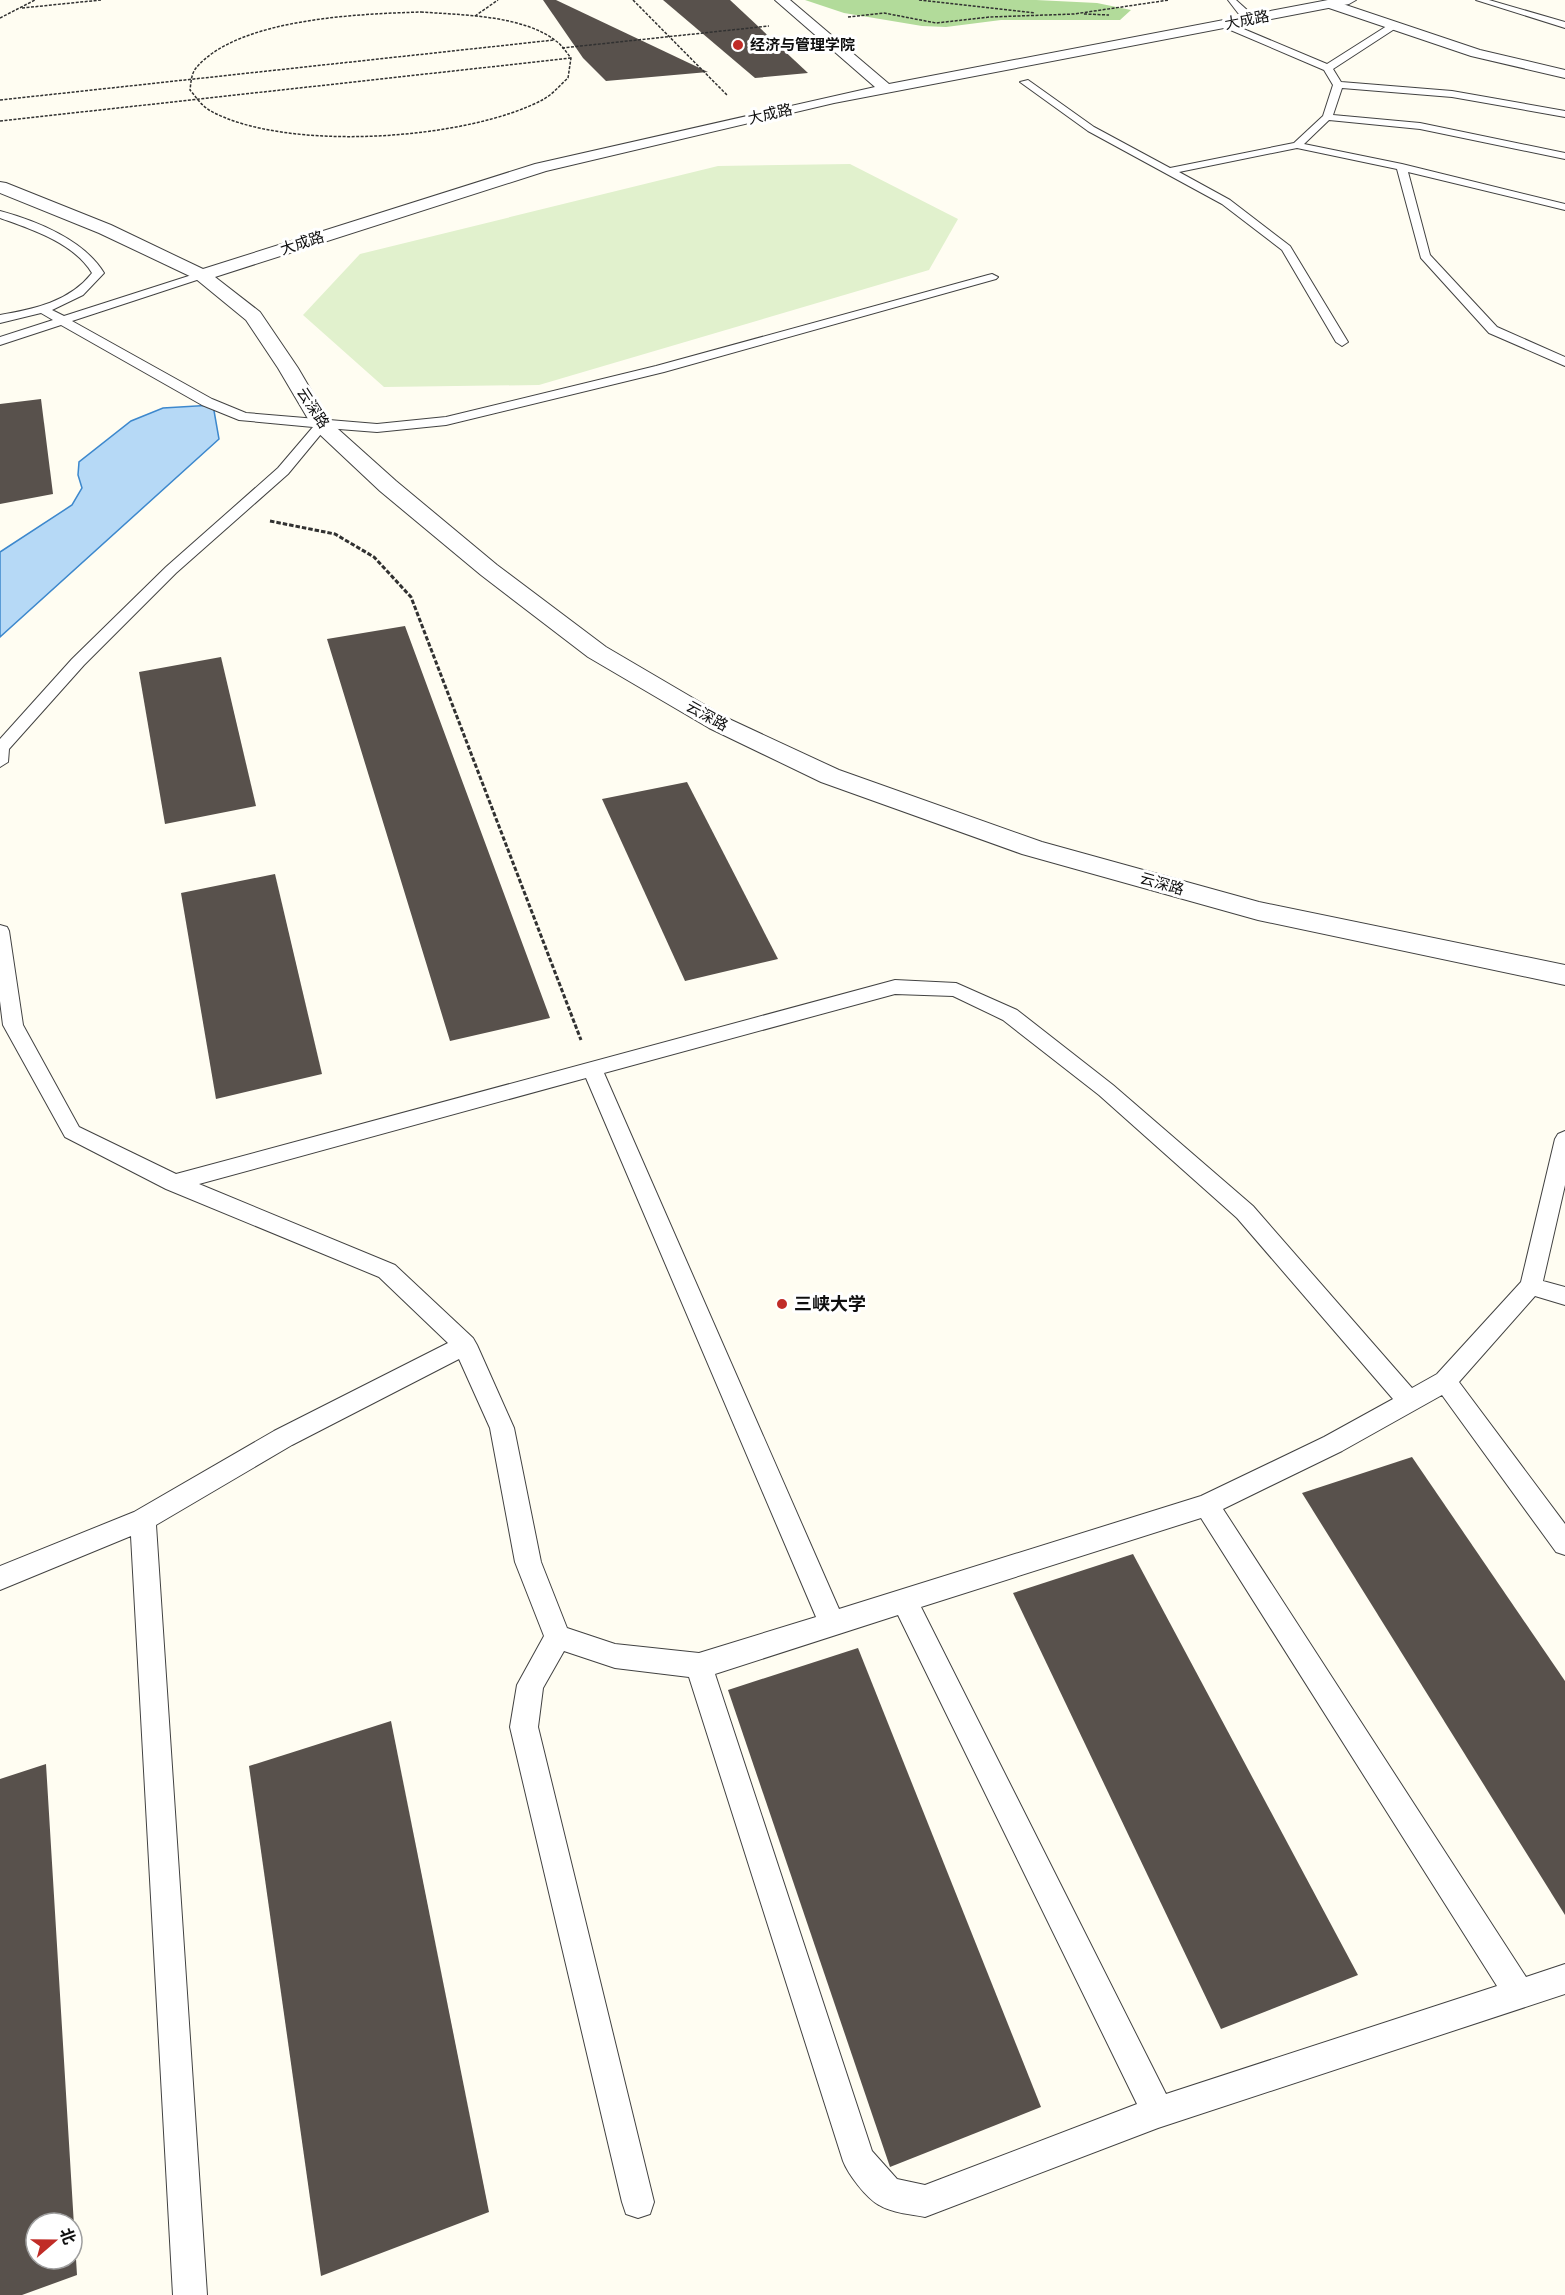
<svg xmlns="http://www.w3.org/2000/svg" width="1565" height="2295" viewBox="0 0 1565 2295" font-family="Merriweather,'Noto Sans SC',serif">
  <rect width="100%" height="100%" fill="#fffdf2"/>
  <polygon fill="#b2db9a" points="805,0 1036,0 1097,3 1131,10 1120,20 1001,20 946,27 922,26 844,13"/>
  <polygon fill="#e1f1cd" points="850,164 958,219 929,270 539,385 384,387 303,315 360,254 718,166"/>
  <polygon fill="#b6d9f6" stroke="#3d88cd" stroke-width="1.5" points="213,405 219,439 0,637 0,552 72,505 82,488 78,475 79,462 131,421 163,408"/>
  <g fill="#58514c" fill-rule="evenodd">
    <polygon points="543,0 556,0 708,72 606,81 583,58"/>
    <polygon points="663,0 730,0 808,73 755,78"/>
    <polygon points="41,399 53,494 0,504 0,404"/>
    <polygon points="405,626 457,767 550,1018 450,1041 327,639"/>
    <polygon points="221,657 256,806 165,824 139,672"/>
    <polygon points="687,782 778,959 685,981 602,799"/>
    <polygon points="275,874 322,1074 216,1099 181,893"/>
    <polygon points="1412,1457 1565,1681 1565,1915 1302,1493"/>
    <polygon points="1133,1554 1358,1975 1221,2029 1013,1593"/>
    <polygon points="858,1648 1041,2107 890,2167 728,1690"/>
    <polygon points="391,1721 489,2212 321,2276 249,1766"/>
    <path d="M46 1764 77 2275 22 2295H0V1779ZM36 2223H72V2259H36Z"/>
  </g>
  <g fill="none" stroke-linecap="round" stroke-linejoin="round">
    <g stroke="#424242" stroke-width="2">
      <g id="service">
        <polygon points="1228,0 1236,0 1257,19 1250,21 1238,13"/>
        <polygon points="1476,0 1489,0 1565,22 1565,28"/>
        <polygon points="1221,22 1227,22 1327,64 1390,24 1396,24 1396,28 1333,69 1341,82 1452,91 1565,111 1565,117 1452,97 1342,88 1333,115 1420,123 1565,153 1565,159 1420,129 1329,120 1304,144 1402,164 1565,204 1565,210 1408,172 1430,255 1497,327 1565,357 1565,366 1489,333 1421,258 1397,169 1297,148 1179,172 1230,200 1290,246 1348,342 1342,346 1336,342 1282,250 1222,204 1088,131 1020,82 1028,80 1094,127 1170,168 1294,143 1323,116 1333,85 1324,70 1221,26"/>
        <path d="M0 211C37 221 84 240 104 273L83 295 52 310 64 316 198 273H206V277L72 321 212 399 246 413 377 424 446 417 656 366 988 275 992 274 998 277 996 279 664 372 446 425 377 432 326 428 288 474 176 573 84 665 9 749 8 762 0 767V739L72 659 166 567 278 468 313 427 239 420 202 405 61 325 0 345V337L53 320 41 313 0 323V315C34 309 69 302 92 273 74 243 31 229 0 218Z"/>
        <path d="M0 925 7 927 9 931 23 1025 79 1127 176 1174 895 980 956 983 1017 1010 1113 1085 1253 1206 1412 1388 1437 1374 1521 1282 1555 1139 1558 1134 1565 1131V1185L1543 1281 1565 1287V1305L1535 1296 1459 1382 1565 1524V1555L1556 1552 1442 1395 1342 1451 1223 1509 1526 1977 1565 1964V1994L1158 2128 925 2217C910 2214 892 2213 879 2205 866 2198 848 2174 843 2161L689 1677 615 1668 564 1651 543 1688 538 1727 654 2202 650 2214 638 2218 626 2214 622 2202 510 1727 517 1685 544 1636 515 1562 490 1428 459 1359 292 1445 156 1525 207 2295H173L131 1536 0 1590V1566L134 1512 274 1431 448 1343 379 1277 166 1189 65 1137 3 1025 0 1001ZM895 994 953 996 1003 1020 1099 1095 1237 1218 1393 1399 1324 1437 1201 1496 839 1609 604 1073ZM586 1078 816 1617 699 1653 615 1644 567 1628 541 1562 514 1428 477 1345 473 1338 395 1265 199 1184ZM1201 1518 1497 1986 1166 2094 921 1607ZM898 1615 1137 2104 925 2185 897 2179 872 2151 715 1674Z"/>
      </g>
    </g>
    <g stroke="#424242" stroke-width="2">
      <polygon id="minor" points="1331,0 1480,50 1565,70 1565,78 1471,56 1326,7 1324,4 1326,1"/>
    </g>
    <g stroke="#424242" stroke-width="2">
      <polygon id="tertiary" points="775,0 790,0 889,84 1328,0 1356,0 1349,4 834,103 546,171 215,277 260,312 298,368 329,421 396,481 497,565 606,647 727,718 839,770 1042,842 1259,902 1565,965 1565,985 1258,920 1022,854 821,782 709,728 588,657 481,575 380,491 314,429 278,368 246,320 196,279 99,233 0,193 0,182 6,183 111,225 203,269 535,164 875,87"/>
    </g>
    <g stroke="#313131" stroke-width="1.5" stroke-dasharray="3 1.5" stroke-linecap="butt">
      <polyline points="633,0 727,95"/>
      <polyline points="919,0 1035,13"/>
      <polyline points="22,8 101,0"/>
      <path d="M421 12C461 15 523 15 556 41 562 45 566 52 571 58L568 78C560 85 553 94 544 99 469 140 284 153 209 110 201 105 196 97 190 90 191 83 191 74 196 68 238 18 360 14 421 12Z"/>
      <polyline points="1084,14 1109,15"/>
      <polyline points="475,16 498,0"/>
      <polyline points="848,17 884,13 936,23 990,17 1074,14 1169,0"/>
      <polyline points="0,18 35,0"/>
      <polyline points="562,48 769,26"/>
      <polyline points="0,100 554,40"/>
      <polyline points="0,121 571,58"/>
    </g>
    <polyline stroke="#313131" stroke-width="3" stroke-dasharray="4.5 2" stroke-linecap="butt" points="270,521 335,534 374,557 411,597 581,1040"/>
    <use href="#service" fill="#fff" fill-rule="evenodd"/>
    <use href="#minor" fill="#fff" fill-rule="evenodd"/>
    <use href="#tertiary" fill="#fff" fill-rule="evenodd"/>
  </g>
  <g fill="#c02c27" stroke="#fff" stroke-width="2">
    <circle cx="738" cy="45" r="6"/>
    <circle cx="782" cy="1304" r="6"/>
  </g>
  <g text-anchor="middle" stroke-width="6" stroke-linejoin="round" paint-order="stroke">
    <g font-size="15" fill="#0f0f0f" stroke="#fff">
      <text transform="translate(1247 20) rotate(-11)" y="5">大成路</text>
      <text transform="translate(770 114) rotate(-13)" y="5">大成路</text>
      <text transform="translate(302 243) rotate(-18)" y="5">大成路</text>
      <text transform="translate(313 408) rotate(57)" y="5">云深路</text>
      <text transform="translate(707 716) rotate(29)" y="5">云深路</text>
      <text transform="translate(1162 884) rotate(16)" y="5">云深路</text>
    </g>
    <g font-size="15" font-weight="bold" fill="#0f0f0f" stroke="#fff" text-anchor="start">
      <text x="750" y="50">经济与管理学院</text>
    </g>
    <g font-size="18" font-weight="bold" fill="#0f0f0f" stroke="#fff" text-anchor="start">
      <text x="794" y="1310">三峡大学</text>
    </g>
  </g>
  <g transform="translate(54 2241) rotate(70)"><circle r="28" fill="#ffffff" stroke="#9f9f9f" stroke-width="1.5"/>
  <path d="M0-4.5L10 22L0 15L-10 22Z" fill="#c02c27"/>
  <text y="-9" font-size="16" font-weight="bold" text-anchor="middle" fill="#0f0f0f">北</text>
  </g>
</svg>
